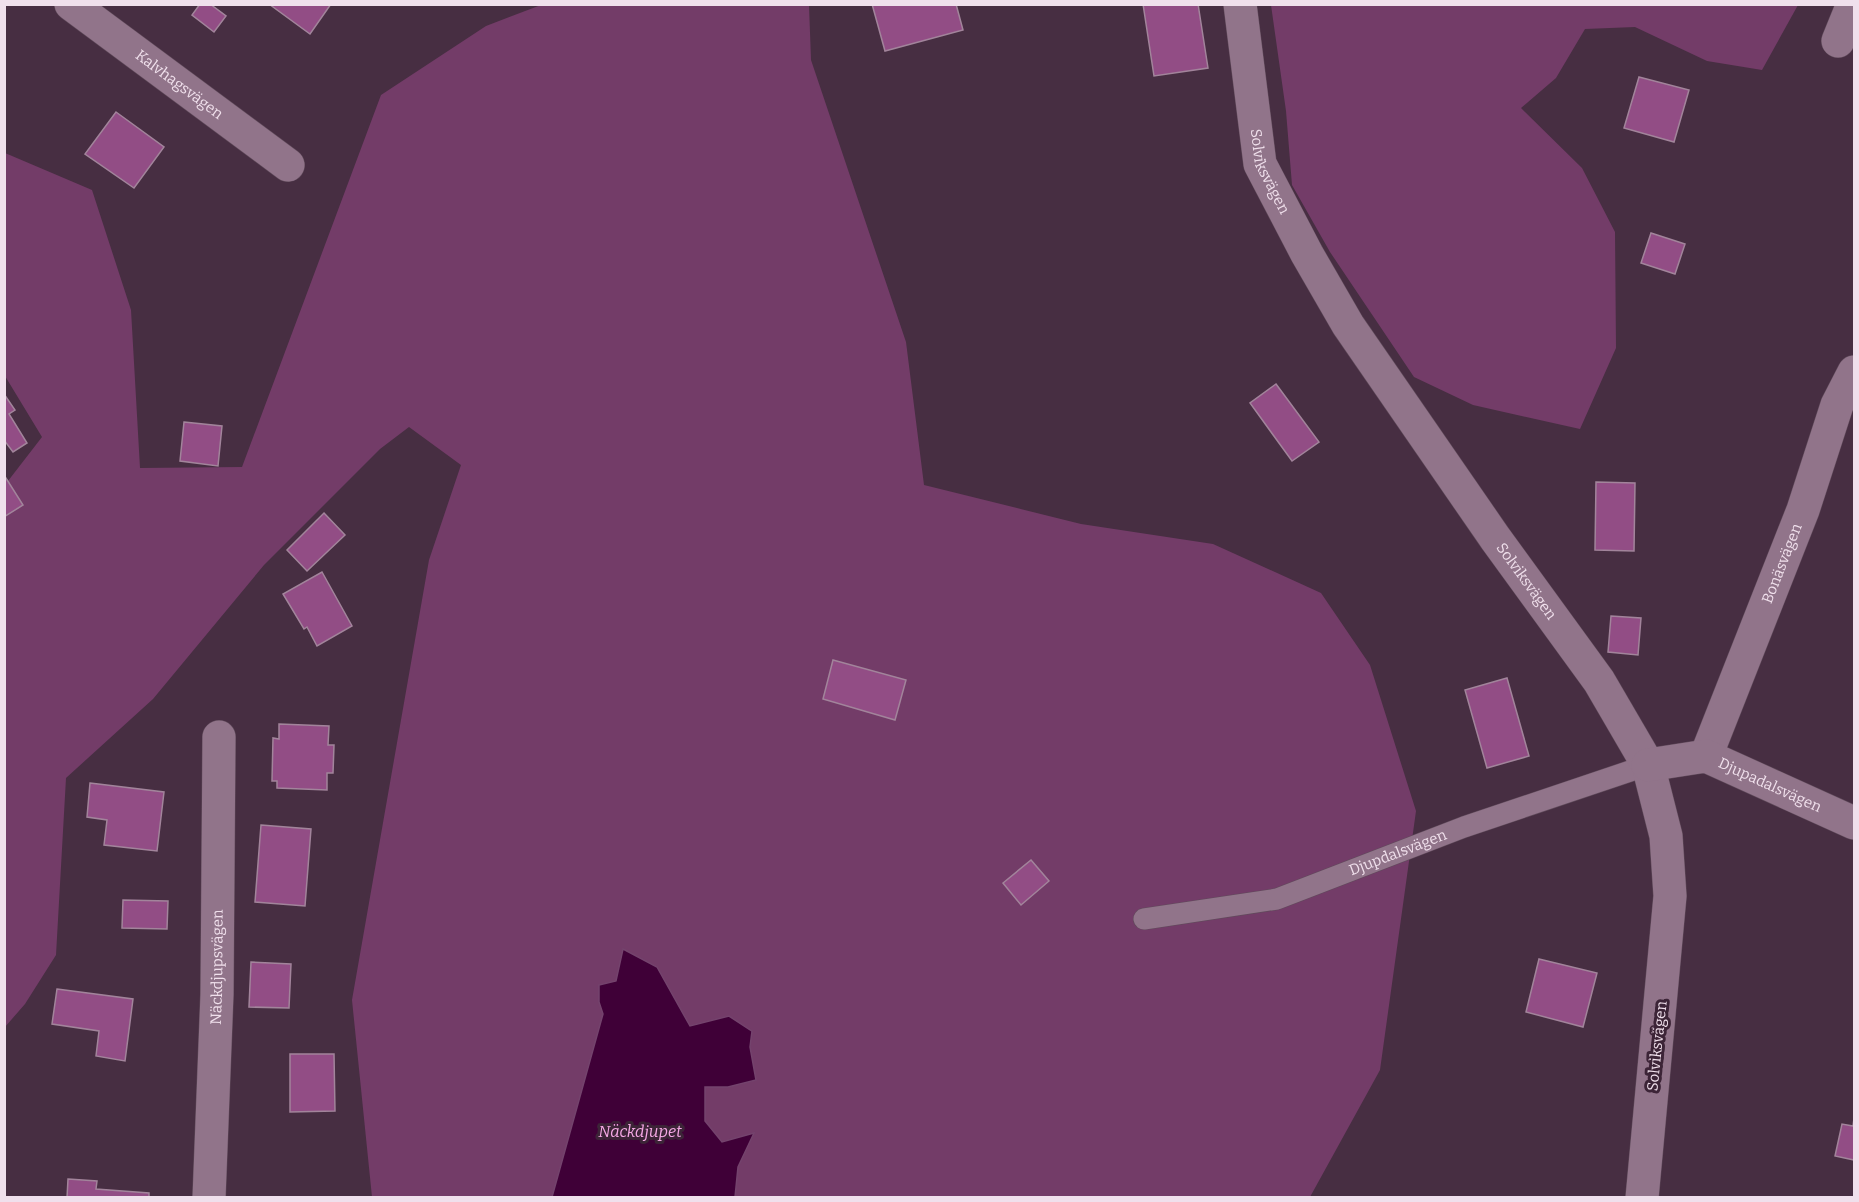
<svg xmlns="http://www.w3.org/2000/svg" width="1859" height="1202" viewBox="0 0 1859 1202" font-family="Bitter,serif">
  <rect width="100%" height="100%" fill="#472e42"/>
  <g fill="#733c68">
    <polygon points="541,5 809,5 811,60 906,342 924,485 1081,524 1213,544 1321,593 1370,665 1416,811 1380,1070 1310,1197 372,1197 352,1000 429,560 461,465 409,427 380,449 264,565 153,699 66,778 56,955 25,1004 5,1027 5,505 8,481 42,437 5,376 5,153 92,190 131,310 140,468 242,467 381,95 486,26"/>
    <polygon points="1271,5 1271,4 1798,5 1762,70 1707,61 1635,27 1585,29 1556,78 1521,108 1582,168 1615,232 1616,348 1580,429 1473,405 1414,377 1330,252 1292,185 1286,111"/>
  </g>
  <polygon fill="#3f0037" stroke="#74436d" stroke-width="1.5" points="623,949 657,967 690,1026 729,1016 752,1031 750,1047 756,1080 728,1087 705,1087 705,1121 722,1142 754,1133 738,1167 735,1197 552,1197 603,1014 599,1002 599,985 616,981"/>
  <g fill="#924d85" stroke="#a2849b" stroke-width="1.5">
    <polygon points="200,4 210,4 226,16 214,32 192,15"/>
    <polygon points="269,4 331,4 310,34"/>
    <polygon points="872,4 956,4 963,30 885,51"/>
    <polygon points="1143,4 1198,4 1208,68 1154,76"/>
    <polygon points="1639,77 1689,90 1674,142 1624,128"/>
    <polygon points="116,112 164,147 134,188 85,154"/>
    <polygon points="1651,233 1685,244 1675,274 1641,263"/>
    <polygon points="1276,384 1319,442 1292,461 1250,403"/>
    <polygon points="4,394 15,410 9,414 27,443 13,452 4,440"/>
    <polygon points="184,422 222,426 218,466 180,461"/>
    <polygon points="4,475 23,505 4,517"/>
    <polygon points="1596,482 1635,483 1634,551 1595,550"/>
    <polygon points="324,513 345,535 307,571 287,550"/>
    <polygon points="322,572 352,626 317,646 307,627 304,629 283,594"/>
    <polygon points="1611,616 1641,618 1638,655 1608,652"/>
    <polygon points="833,660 906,680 895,720 823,699"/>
    <polygon points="1507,678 1529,756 1487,768 1465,690"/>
    <polygon points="279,724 329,726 328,745 334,745 333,773 327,773 327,790 277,788 277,781 272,781 273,738 279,739"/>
    <polygon points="90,783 164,792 157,851 104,845 107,820 87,817"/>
    <polygon points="261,825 311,829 305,906 255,902"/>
    <polygon points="1031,860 1049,881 1021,905 1003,883"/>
    <polygon points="123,900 168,901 167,929 122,928"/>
    <polygon points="1539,959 1597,973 1583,1027 1526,1012"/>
    <polygon points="251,962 291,964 289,1008 249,1007"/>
    <polygon points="57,989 133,999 125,1061 96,1056 99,1031 52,1024"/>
    <polygon points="290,1054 334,1054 335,1111 290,1112"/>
    <polygon points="1854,1118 1854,1160 1835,1156 1842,1124 1853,1126"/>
    <polygon points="68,1179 97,1181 96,1189 149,1193 149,1198 67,1198"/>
  </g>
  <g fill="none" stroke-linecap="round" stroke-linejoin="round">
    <g stroke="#604b5b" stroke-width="22">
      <g id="service">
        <path id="s1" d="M1144 919 1277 899 1464 827 1648 765"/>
      </g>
    </g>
    <g stroke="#604b5b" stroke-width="34">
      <g id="minor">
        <path id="s2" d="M71 4 288 165"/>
        <path id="s3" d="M1240 4 1260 164 1307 254 1348 325 1495 538 1599 681 1648 765 1666 836 1670 896 1642 1198"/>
        <polyline points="1838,41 1853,4"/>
        <path id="s4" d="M1706 756 1803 510 1837 405 1854 372"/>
        <path id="s5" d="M1648 765 1706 756 1854 823"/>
        <path id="s6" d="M209 1198 217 994 219 737"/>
      </g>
    </g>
    <use href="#service" stroke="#91748a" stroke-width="21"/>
    <use href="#minor" stroke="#91748a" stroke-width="33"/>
  </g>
  <g text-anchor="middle" stroke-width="6" stroke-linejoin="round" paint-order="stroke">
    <g font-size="15" fill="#f0e0ec" stroke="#3c2437">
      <text dy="5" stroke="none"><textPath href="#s2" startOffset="135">Kalvhagsvägen</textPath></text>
      <text dy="5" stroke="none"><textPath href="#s3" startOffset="171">Solviksvägen</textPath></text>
      <text dy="5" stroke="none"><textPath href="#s4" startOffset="207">Bonäsvägen</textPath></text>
      <text dy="5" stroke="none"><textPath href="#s3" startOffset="657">Solviksvägen</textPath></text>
      <text dy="5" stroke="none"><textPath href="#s5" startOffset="129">Djupadalsvägen</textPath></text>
      <text dy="5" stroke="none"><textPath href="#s1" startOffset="264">Djupdalsvägen</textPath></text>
      <text dy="5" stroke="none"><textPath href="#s6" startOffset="231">Näckdjupsvägen</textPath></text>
      <text transform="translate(1657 1046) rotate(-84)" y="5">Solviksvägen</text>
    </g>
    <g font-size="16" font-style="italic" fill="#f5a8e5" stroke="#3c2437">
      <text x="640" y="1137">Näckdjupet</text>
    </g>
  </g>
  <rect width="1859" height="1202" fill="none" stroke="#f0e0ec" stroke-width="12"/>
</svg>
